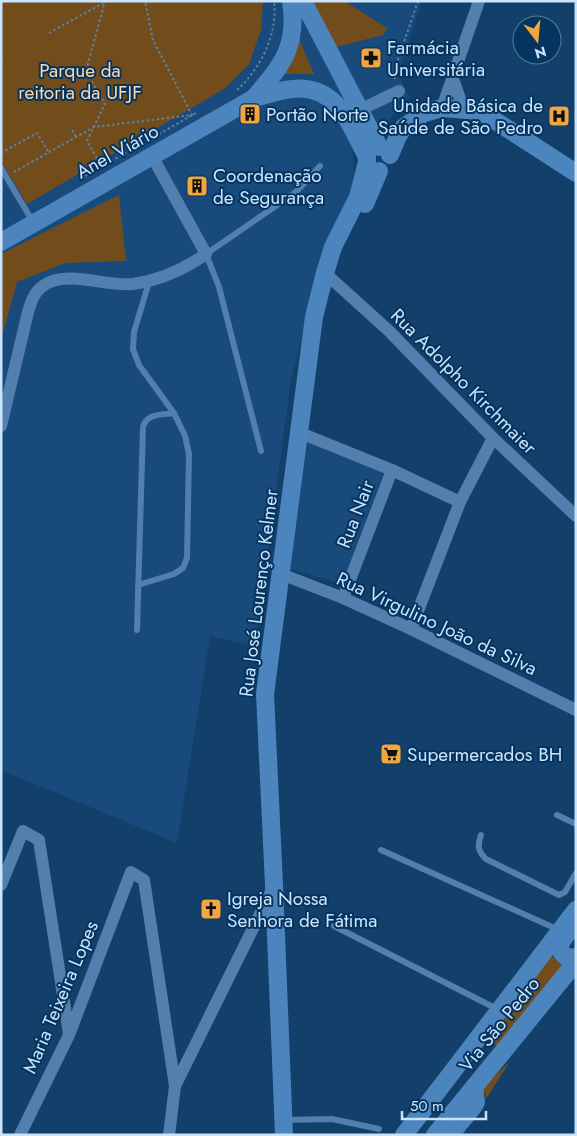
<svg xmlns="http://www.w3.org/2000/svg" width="577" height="1136" viewBox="0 0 577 1136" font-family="Jost,sans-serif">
  <rect width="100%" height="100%" fill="#13406a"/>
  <g fill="#184b7b">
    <polygon points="1,1 422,1 398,74 409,97 387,122 352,143 354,173 351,189 325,253 291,379 255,647 210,636 177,843 1,770"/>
    <polygon points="306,441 384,472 342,584 287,568"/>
  </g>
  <g fill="#724d1b">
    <polygon points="1,1 263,1 261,30 249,64 224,89 27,204 1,161"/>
    <polygon points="313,1 344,1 387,28 383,35 336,47"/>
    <polygon points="299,39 314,74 284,74"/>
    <polygon points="119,195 126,261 65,263 17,282 1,340 1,254"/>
    <polygon points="549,954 564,965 499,1048 485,1038"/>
    <polygon points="508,1063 509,1063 486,1099 485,1094 481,1090"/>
  </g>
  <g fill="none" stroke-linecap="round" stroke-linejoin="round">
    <g stroke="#5c80a4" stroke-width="2" stroke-dasharray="2.5 2.5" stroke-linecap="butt">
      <polyline points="49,33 105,2"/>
      <polyline points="1,59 2,58"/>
      <polyline points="395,79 393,74 418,1"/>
      <path d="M237 90C261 68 278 34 274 1"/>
      <polyline points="72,130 76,137"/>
      <polyline points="1,153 37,133 49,153"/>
      <polyline points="102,167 87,141 105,104 86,71 105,1"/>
      <polyline points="14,172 94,127 192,115 153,40 145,1"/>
      <polyline points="85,176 196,113"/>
    </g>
    <g stroke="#537fae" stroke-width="6">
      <polyline points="1,168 33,222"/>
      <polyline points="261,451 219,287 206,254 296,192 320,166"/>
      <polyline points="138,585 174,574 183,568 187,558 189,454 185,436 174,413 139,365 133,349 134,332 149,282"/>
      <path d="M137 630 143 427C147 413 162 415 174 413"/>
      <polyline points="557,815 576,824"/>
      <path d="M481 835C477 846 478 851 486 859L559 895 565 892 576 873"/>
      <polyline points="381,850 559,930"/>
      <polyline points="334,926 499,1010"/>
      <polyline points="284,1120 332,1119 379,1129"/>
    </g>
    <g stroke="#537fae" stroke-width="12">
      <polyline points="452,76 464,110"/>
      <polyline points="366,107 399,91"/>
      <polyline points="442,108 479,1"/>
      <polyline points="325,273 389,331 493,438 576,516"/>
      <path d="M1 426 28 312C31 302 34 292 43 286 65 269 107 287 133 284 161 280 183 270 206 254L152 156"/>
      <polyline points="298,432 392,470 460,502"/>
      <polyline points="281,574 343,598 411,629 576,710"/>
      <polyline points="343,598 392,470"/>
      <polyline points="411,629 460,502 493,438"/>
      <polyline points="1,885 23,831 39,840 69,1034"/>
      <polyline points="20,1135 69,1035 131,872 144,880 175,1086"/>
      <polyline points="169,1135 175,1086 273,888"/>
    </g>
    <g stroke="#4c84bd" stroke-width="18">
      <polyline points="303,1 379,147"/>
      <path d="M254 98C282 65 298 47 291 1"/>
      <polyline points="390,155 398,136 404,127 424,113 442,108 480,111 576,173"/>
      <polyline points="365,204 379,171"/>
      <path d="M1 242 254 98C267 95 280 90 292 89 337 84 350 125 367 157"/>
      <path d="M570 930C562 941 553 948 568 958L576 957"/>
      <polyline points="454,1130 473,1107 476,1102 474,1088"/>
      <polyline points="284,1135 274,885 265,694 314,317 325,273 333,247 358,197 367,162"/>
      <polyline points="404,1135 576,910"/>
      <polyline points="435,1135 576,962"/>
    </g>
  </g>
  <defs>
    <g id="pharmacy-square" transform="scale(1.125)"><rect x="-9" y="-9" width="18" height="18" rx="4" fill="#f1a640" stroke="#05355e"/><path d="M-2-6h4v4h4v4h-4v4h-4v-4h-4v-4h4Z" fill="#111"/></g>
    <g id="building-square" transform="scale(1.125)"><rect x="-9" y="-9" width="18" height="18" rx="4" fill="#f1a640" stroke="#05355e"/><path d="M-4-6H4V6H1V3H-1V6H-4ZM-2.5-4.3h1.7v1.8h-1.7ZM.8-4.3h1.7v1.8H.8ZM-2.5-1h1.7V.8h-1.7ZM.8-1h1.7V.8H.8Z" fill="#111"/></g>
    <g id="hospital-square" transform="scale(1.125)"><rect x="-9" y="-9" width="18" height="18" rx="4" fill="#f1a640" stroke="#05355e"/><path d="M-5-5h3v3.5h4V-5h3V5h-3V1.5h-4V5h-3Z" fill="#111"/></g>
    <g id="supermarket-square" transform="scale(1.125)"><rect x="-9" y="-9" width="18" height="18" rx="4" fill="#f1a640" stroke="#05355e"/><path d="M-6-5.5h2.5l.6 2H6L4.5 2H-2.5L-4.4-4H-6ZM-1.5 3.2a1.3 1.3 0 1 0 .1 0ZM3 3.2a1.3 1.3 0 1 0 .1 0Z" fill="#111"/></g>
    <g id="church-square" transform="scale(1.125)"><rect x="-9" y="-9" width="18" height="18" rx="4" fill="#f1a640" stroke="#05355e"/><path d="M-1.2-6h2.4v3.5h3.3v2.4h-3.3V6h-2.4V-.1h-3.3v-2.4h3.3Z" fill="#111"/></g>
  </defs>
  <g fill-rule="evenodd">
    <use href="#pharmacy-square" x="371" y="58"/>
    <use href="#building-square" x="250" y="114"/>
    <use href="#hospital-square" x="559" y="116"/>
    <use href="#building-square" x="197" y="186"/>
    <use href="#supermarket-square" x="391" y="754"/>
    <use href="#church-square" x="211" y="909"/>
  </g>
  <g text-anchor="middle" stroke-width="4" stroke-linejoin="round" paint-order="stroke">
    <g font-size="19" fill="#cbe3fd" stroke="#05355e" text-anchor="start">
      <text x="387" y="54">Farmácia<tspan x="387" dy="22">Universitária</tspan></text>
      <text x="543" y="112" text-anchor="end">Unidade Básica de<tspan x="543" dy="22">Saúde de São Pedro</tspan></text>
      <text x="266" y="121">Portão Norte</text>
      <text x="213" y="182">Coordenação<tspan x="213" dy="22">de Segurança</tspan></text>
      <text x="407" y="761">Supermercados BH</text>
      <text x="227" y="905">Igreja Nossa<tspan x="227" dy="22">Senhora de Fátima</tspan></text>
    </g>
    <g font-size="19" fill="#ffd8ab" stroke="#05355e">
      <text x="80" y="77">Parque da<tspan x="80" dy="22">reitoria da UFJF</tspan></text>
    </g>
    <g font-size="19" fill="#cbe3fd" stroke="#05355e">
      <text transform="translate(117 151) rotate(-29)" y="7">Anel Viário</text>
      <text transform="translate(464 381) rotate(45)" y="7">Rua Adolpho Kirchmaier</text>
      <text transform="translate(355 514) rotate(-69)" y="7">Rua Nair</text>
      <text transform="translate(258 593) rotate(-83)" y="7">Rua José Lourenço Kelmer</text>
      <text transform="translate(437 623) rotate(25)" y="7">Rua Virgulino João da Silva</text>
      <text transform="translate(60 997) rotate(-67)" y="7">Maria Teixeira Lopes</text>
      <text transform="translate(499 1024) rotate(-51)" y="7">Via São Pedro</text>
    </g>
  </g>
  <rect width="577" height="1136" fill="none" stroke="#cbe3fd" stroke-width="5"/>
  <g transform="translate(537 40) rotate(164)"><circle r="24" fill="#05355e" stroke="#547b9e"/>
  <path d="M0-4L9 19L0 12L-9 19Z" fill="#f1a640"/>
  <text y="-8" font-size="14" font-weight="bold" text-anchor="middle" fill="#cbe3fd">N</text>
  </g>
  <path d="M402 1111v8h84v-8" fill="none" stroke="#cbe3fd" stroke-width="2.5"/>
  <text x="410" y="1111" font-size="15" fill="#cbe3fd" stroke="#05355e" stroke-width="4" paint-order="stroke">50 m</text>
</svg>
